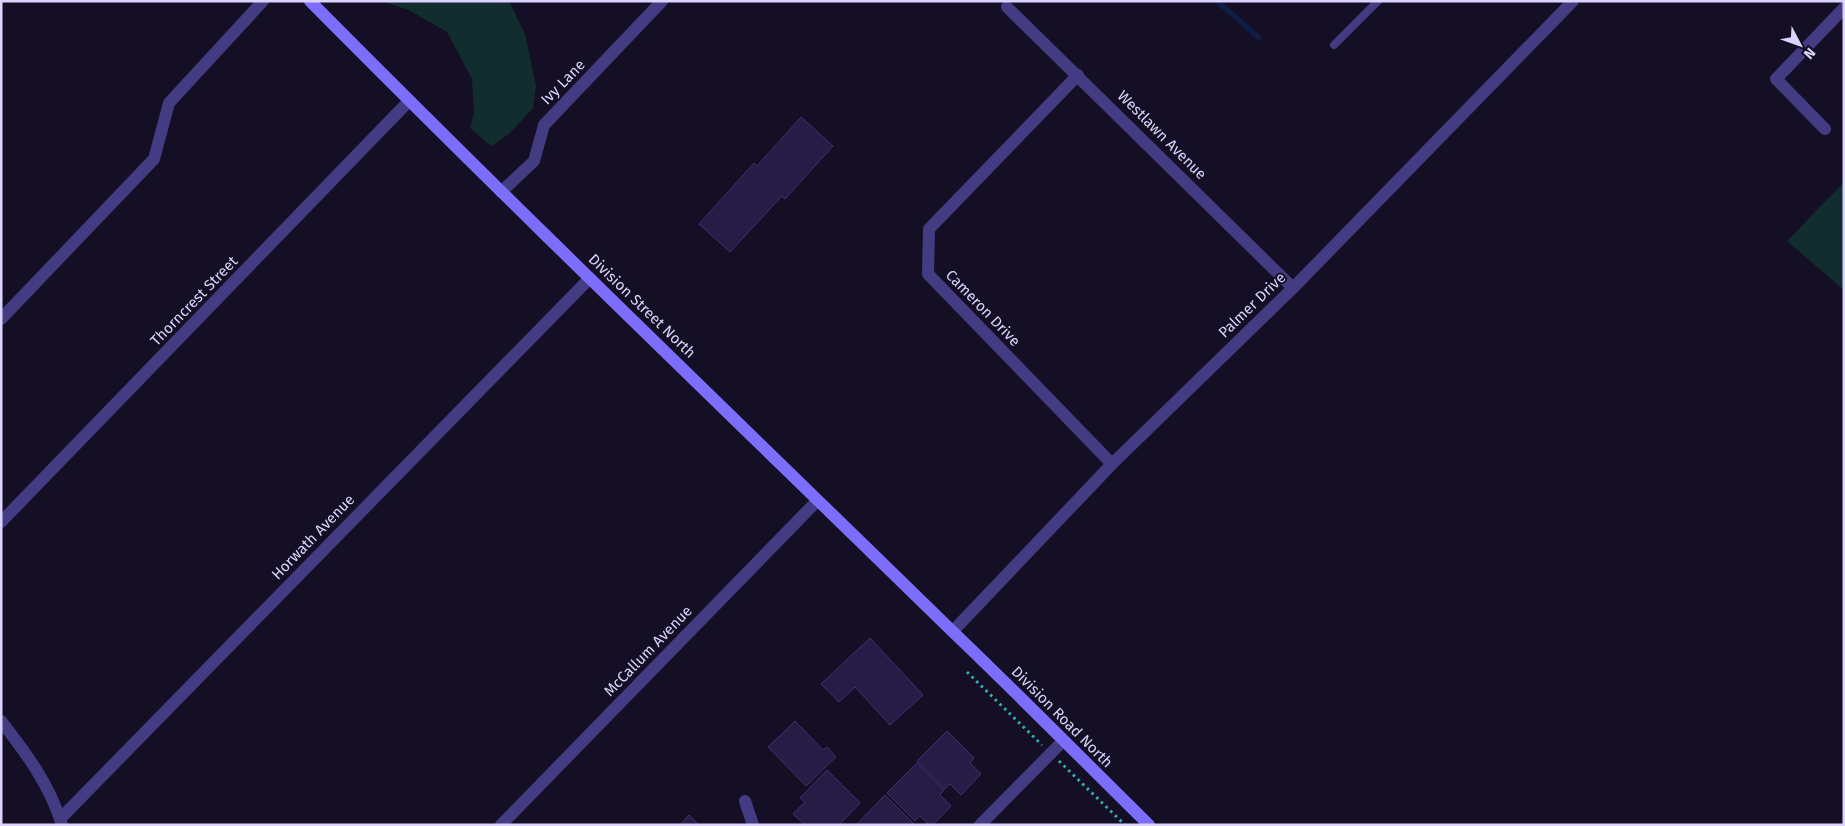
<svg xmlns="http://www.w3.org/2000/svg" width="1845" height="826" viewBox="0 0 1845 826" font-family="'Fira Sans',sans-serif">
  <rect width="100%" height="100%" fill="#140f24"/>
  <g fill="#122d2e">
    <polygon points="381,1 509,1 525,34 536,86 533,108 509,134 491,146 470,128 474,112 472,79 447,32 409,10"/>
    <polygon points="1844,182 1844,290 1787,241"/>
  </g>
  <g fill="none" stroke-linecap="round" stroke-linejoin="round">
    <polyline stroke="#0e1e45" stroke-width="5" points="1217,1 1259,38"/>
  </g>
  <g fill="#271c45" stroke="#412f70">
    <polygon points="801,117 833,146 785,199 782,196 730,252 699,224 754,163 757,166"/>
    <polygon points="870,638 923,695 890,725 855,687 839,702 821,684"/>
    <polygon points="795,721 823,750 827,747 836,757 806,786 768,747"/>
    <polygon points="947,731 974,758 970,763 981,774 961,795 950,784 945,789 917,761"/>
    <polygon points="917,763 944,790 940,795 951,806 933,825 929,825 920,816 915,821 887,793"/>
    <polygon points="827,770 860,803 839,825 805,825 793,814 805,802 800,798"/>
    <polygon points="885,795 913,823 911,825 856,825"/>
    <polygon points="689,815 699,825 680,825"/>
  </g>
  <g fill="none" stroke-linecap="round" stroke-linejoin="round">
    <g stroke="#33b0b3" stroke-width="3" stroke-dasharray="2.5 4" stroke-linecap="butt">
      <polyline points="967,672 1042,745"/>
      <polyline points="1059,761 1125,825"/>
    </g>
    <polyline stroke="#443c82" stroke-width="8" points="1334,45 1378,1"/>
    <g stroke="#443c82" stroke-width="12">
      <polyline points="1007,7 1293,288"/>
      <polyline points="1078,75 929,229 928,274 1112,464"/>
      <polyline points="1825,129 1776,79 1844,8"/>
      <polyline points="501,192 534,161 544,125 662,1"/>
      <polyline points="1,319 154,159 169,103 263,1"/>
      <polyline points="1,522 409,101"/>
      <polyline points="953,631 1112,464 1293,288 1573,1"/>
      <path d="M1 721C26 753 50 785 62 825"/>
      <polyline points="745,801 753,825"/>
      <polyline points="60,819 590,278"/>
      <polyline points="501,825 817,501"/>
      <polyline points="980,825 1063,741"/>
    </g>
    <path stroke="#7c6efa" stroke-width="12" d="M310 1C521 214 737 421 951 630 1018 694 1083 760 1149 825"/>
  </g>
  <g text-anchor="middle" stroke-width="4" stroke-linejoin="round" paint-order="stroke">
    <g font-size="15" fill="#dcd4fe" stroke="#140f24">
      <text transform="translate(563 82) rotate(-46)" y="5">Ivy Lane</text>
      <text transform="translate(1162 135) rotate(45)" y="5">Westlawn Avenue</text>
      <text transform="translate(194 301) rotate(-46)" y="5">Thorncrest Street</text>
      <text transform="translate(1252 305) rotate(-44)" y="5">Palmer Drive</text>
      <text transform="translate(642 306) rotate(44)" y="5">Division Street North</text>
      <text transform="translate(983 308) rotate(46)" y="5">Cameron Drive</text>
      <text transform="translate(313 537) rotate(-46)" y="5">Horwath Avenue</text>
      <text transform="translate(648 651) rotate(-46)" y="5">McCallum Avenue</text>
      <text transform="translate(1062 717) rotate(45)" y="5">Division Road North</text>
    </g>
  </g>
  <rect width="1845" height="826" fill="none" stroke="#dcd4fe" stroke-width="5"/>
  <g transform="translate(1800 45) rotate(131)" stroke="#140f24" stroke-width="4" paint-order="stroke">
  <path d="M0-4L9 19L0 12L-9 19Z" fill="#dcd4fe"/>
  <text y="-8" font-size="14" font-weight="bold" text-anchor="middle" fill="#dcd4fe">N</text>
  </g>
</svg>
